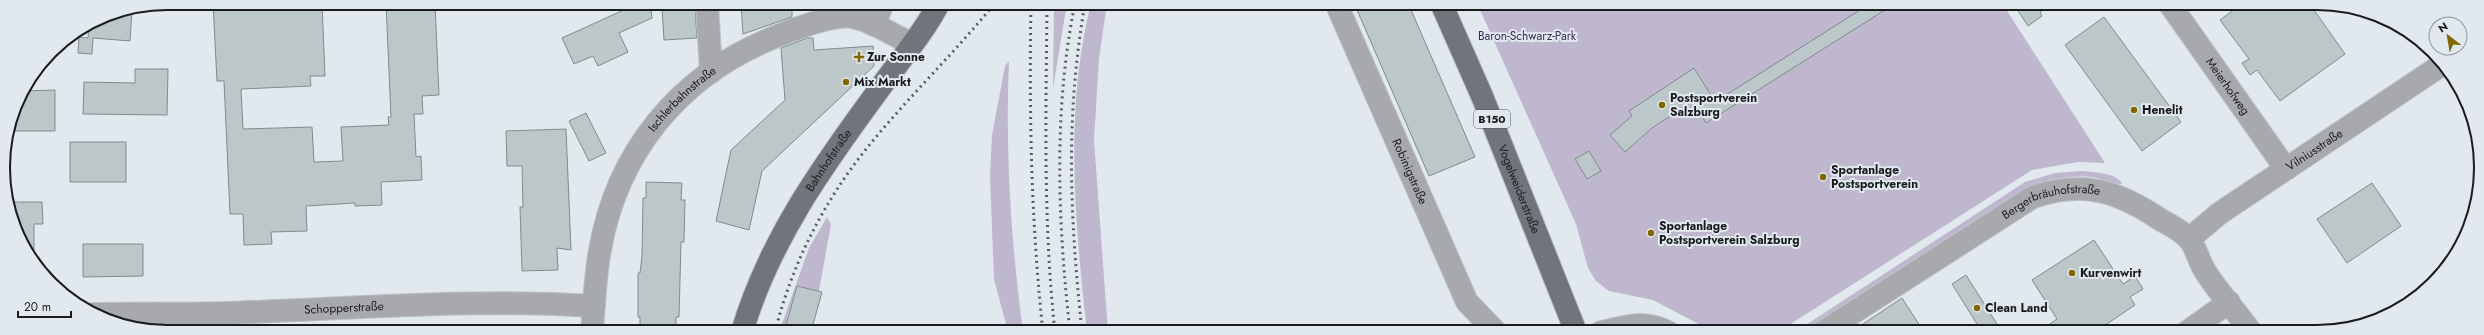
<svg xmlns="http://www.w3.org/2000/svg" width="2484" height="335" viewBox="0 0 2484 335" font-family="Jost,sans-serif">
  <rect width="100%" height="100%" fill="#e1e9ef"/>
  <g fill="#bfb7ce">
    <polygon points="1054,3 1067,3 1053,88"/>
    <path d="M1091 3H1107L1099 59 1094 140 1108 332H1087C1075 223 1064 111 1091 3Z"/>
    <polygon points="1477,3 2002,3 2105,163 2078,162 2032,170 1778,332 1712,331 1653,300 1609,291 1596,281 1588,268 1576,224"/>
    <path d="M1009 61C1005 151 1011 242 1023 332H1008L994 279 990 177 992 135 1005 66Z"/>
    <path d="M2083 171C2093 172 2118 173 2122 184 2112 185 2101 178 2091 177 2068 175 2046 180 2025 189L1807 332H1795L2025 182 2055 173Z"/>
    <polygon points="827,217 831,224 819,291 797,286 784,332 779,332 809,248"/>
  </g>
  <g fill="#bcc7c9" stroke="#818b8d">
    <polygon points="213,3 322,3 325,76 310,76 311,86 241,89 243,129 312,127 314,162 343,161 341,127 389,125 388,117 391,117 386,3 435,3 439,95 422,96 423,114 414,114 416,157 421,156 422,180 381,182 382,205 355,206 355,203 306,206 307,231 271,232 272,244 244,245 243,214 230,214 224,81 217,81"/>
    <polygon points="650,3 652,18 619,33 628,52 598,66 593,56 574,64 562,38 628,8 627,4"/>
    <polygon points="741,3 772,3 773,7 792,6 792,17 743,34"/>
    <polygon points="1354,3 1408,3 1475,157 1429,176"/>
    <polygon points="1871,3 1896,3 1706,123 1693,101 1652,128 1625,152 1610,135 1632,116 1629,111 1694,68 1715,102"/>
    <polygon points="2013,3 2052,3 2040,12 2042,16 2028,26"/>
    <polygon points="2243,3 2309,3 2345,54 2280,101 2257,70 2250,75 2242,63 2249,59 2220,20"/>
    <polygon points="695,6 697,38 664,40 662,8"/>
    <polygon points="132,10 130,41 93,38 92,54 78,53 79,37 88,38 89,26 105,15"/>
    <polygon points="2104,17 2181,122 2142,151 2065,45"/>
    <polygon points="807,38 813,38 814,50 873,46 874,66 762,171 749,230 716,221 731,150 785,100 781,48"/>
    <polygon points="135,69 168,69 167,115 83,114 84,82 135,83"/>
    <polygon points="55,90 55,131 10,131 23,91"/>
    <polygon points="586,113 606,153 589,161 569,121"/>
    <polygon points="566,129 571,250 557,248 558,270 522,271 520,207 523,207 522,166 507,166 506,131"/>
    <rect x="70" y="142" width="56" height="40"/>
    <polygon points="1589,151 1601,171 1587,179 1575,159"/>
    <polygon points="646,182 682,183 681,200 685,200 684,242 681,242 679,317 676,317 676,332 640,332 640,317 638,317 638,273 640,273 642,256 643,198 646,198"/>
    <polygon points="2372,183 2401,226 2347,263 2317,219"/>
    <polygon points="9,202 42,202 43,224 34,224 34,260 12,221"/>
    <polygon points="2094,240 2123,284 2135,276 2143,289 2130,297 2135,305 2095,332 2038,332 2057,319 2032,280"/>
    <polygon points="83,244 143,244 143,276 83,277"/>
    <polygon points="1966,275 2002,332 1982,332 1952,284"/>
    <polygon points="797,286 822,292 811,332 784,332"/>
    <polygon points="1902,298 1924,332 1851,332"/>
  </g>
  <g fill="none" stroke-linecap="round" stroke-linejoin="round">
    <g stroke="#bdc4c9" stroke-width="24">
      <g id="minor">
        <polyline points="707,3 711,72"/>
        <path id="s1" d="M1336 3 1467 302 1496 332"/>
        <path id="s2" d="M2169 3 2286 169"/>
        <polyline points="874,25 883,3"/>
        <path id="s3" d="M2189 239 2220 213 2443 64"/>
        <path id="s4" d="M93 314C137 313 181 314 226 313 349 309 472 298 594 306"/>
        <path id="s5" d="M592 332C594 305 595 277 600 250 617 152 679 77 770 39 788 31 833 14 851 17 873 20 892 36 912 43"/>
        <path d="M1601 332C1627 327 1642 319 1668 332"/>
        <path id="s6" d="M1823 332 2033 197C2084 180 2118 191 2161 220 2170 225 2182 231 2189 239 2196 247 2199 262 2205 271 2218 292 2236 311 2251 332"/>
        <polyline points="2187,332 2229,302"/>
      </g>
    </g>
    <g stroke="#bdc4c9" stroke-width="24">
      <g id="major">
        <path id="s7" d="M1441 3 1482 96 1576 332"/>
        <path id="s8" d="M742 332C769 240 824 164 880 88 899 61 924 33 939 3"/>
      </g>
    </g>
    <use href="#minor" stroke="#a8a9ac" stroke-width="22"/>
    <use href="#major" stroke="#72747b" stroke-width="22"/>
    <g stroke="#595d61" stroke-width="3" stroke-dasharray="2 4" stroke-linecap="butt">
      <path d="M1031 3C1029 113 1031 222 1043 332"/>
      <path d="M1047 3C1046 113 1043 222 1055 332"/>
      <path d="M775 332C791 267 822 205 863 153 904 101 953 55 995 3"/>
      <path d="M1070 332C1058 222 1053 112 1075 3"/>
      <path d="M1082 332C1070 216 1065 119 1085 3"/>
    </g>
  </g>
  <g fill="#826700" stroke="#e1e9ef" stroke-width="1.5">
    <path d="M857 51h4v4h4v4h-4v4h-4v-4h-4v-4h4z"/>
    <circle cx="846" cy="82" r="4"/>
    <circle cx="1662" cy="105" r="4"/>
    <circle cx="2134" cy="110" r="4"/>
    <circle cx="1823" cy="177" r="4"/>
    <circle cx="1651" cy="233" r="4"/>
    <circle cx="2072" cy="273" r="4"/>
    <circle cx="1977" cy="308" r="4"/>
  </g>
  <g text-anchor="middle" stroke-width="4" stroke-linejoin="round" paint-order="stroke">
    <rect fill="#e1e9ef" stroke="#55595d" stroke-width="1" x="1474" y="110" width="36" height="18" rx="3"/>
    <g font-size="11" font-weight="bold" fill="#191b1e">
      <text x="1492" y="123">B150</text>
    </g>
    <g font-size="12" fill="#3d2a56" stroke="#e1e9ef">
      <text x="1527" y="40">Baron-Schwarz-Park</text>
    </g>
    <g font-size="12" font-weight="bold" fill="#191b1e" stroke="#e1e9ef" text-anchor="start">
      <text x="867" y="61">Zur Sonne</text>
      <text x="854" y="86">Mix Markt</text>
      <text x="1670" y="102">Postsportverein<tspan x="1670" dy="14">Salzburg</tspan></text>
      <text x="2142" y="114">Henelit</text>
      <text x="1831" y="174">Sportanlage<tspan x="1831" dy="14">Postsportverein</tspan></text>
      <text x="1659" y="230">Sportanlage<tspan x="1659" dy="14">Postsportverein Salzburg</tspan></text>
      <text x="2080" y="277">Kurvenwirt</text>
      <text x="1985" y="312">Clean Land</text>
    </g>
    <g font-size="12" fill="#191b1e" stroke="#e1e9ef">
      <text dy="4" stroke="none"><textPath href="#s2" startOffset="102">Meierhofweg</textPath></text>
      <text dy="4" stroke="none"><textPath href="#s5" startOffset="258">Ischlerbahnstraße</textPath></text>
      <text dy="4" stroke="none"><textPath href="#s3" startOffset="154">Vilniusstraße</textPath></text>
      <text dy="4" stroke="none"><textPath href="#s8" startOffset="193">Bahnhofstraße</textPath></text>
      <text dy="4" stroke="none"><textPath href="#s1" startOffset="184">Robinigstraße</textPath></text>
      <text dy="4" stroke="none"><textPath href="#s7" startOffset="202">Vogelweiderstraße</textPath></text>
      <text dy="4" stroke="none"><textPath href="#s6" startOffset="266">Bergerbräuhofstraße</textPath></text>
      <text dy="4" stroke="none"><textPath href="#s4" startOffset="251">Schopperstraße</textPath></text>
    </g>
  </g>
  <path d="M0 0H2484V335H0ZM167 10H2317A157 157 0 0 1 2474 167V168A157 157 0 0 1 2317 325H167A157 157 0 0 1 10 168V167A157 157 0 0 1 167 10Z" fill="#e1e9ef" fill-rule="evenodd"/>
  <path fill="none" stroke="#191b1e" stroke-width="2" d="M167 10H2317A157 157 0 0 1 2474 167V168A157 157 0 0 1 2317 325H167A157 157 0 0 1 10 168V167A157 157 0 0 1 167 10Z"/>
  <g transform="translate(2448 36) rotate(329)"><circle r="19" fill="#e1e9ef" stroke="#91979b"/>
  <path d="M0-3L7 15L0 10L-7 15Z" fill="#826700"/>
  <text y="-6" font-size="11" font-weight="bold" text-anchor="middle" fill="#191b1e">N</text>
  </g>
  <path d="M18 311v6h53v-6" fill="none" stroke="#191b1e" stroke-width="2"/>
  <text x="24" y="311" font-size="12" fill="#191b1e" stroke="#e1e9ef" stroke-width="3" paint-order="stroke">20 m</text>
</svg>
